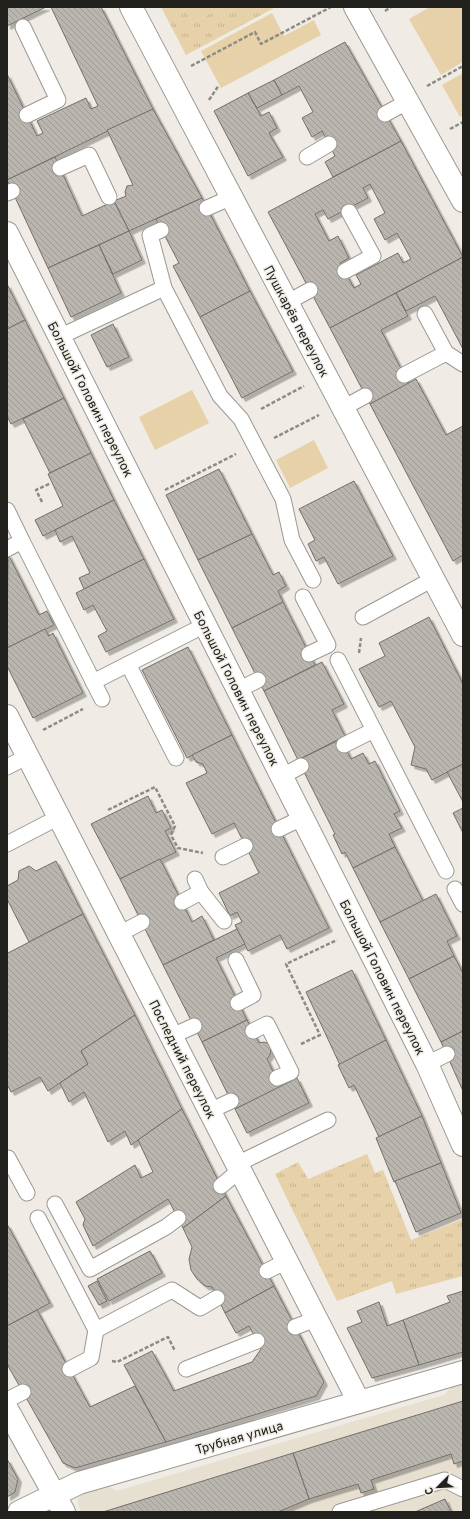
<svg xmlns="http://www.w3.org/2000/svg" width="470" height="1519" viewBox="0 0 470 1519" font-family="Overpass,sans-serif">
  <defs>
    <pattern id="grass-tufts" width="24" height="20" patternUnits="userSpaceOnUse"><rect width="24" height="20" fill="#e6d1a8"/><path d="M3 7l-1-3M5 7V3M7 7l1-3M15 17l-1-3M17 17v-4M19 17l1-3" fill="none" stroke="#c5b390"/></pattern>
    <pattern id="building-back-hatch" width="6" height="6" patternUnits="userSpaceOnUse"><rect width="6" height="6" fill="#bab6af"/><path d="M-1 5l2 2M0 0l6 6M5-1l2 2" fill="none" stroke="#a09c96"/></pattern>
    <filter id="shadow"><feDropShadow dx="3.5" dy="3.5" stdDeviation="0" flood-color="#0004"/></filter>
  </defs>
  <rect width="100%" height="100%" fill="#f0ece5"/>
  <polygon fill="#e7e0d1" points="463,1381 463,1512 81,1512 78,1504 78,1499 82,1493 106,1485 116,1491 444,1395 455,1383"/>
  <g fill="url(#grass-tufts)">
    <polygon points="161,7 184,7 192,23 222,7 276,7 186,55"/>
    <polygon points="367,1154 375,1173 383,1170 411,1240 463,1219 463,1276 396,1294 392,1281 337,1301 275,1174 298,1162 308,1179"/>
  </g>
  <g fill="#e6d1a8">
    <polygon points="184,7 222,7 192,23"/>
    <polygon points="430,7 463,7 463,62 441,75 409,19"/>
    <polygon points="272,13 284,36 314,20 321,35 221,88 201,51"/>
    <polygon points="463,73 463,115 460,117 442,85"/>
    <polygon points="192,390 209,423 155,450 139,417"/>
    <polygon points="314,440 328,468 290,488 276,460"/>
  </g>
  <g fill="url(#building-back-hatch)" stroke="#736f69" fill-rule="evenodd" filter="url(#shadow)">
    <polygon points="7,7 46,7 7,26"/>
    <polygon points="51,7 101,7 153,109 7,180 7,74 37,136 43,133 37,121 86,98 91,109 98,106"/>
    <polygon points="345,42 401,141 333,177 325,162 335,156 322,131 312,137 302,118 313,112 299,86 282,95 274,80"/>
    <polygon points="274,80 282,95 257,108 248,93"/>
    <polygon points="248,93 261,116 269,112 277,128 269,133 283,157 248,176 214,111"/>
    <polygon points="153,109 202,198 129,231 114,201 126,196 125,192 127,186 133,185 107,130"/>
    <path d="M401 141 463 257 330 328 268 212ZM370 184 385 213 374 219 385 240 397 233 411 259 403 263 398 253 356 275 361 284 354 288 340 263 349 258 338 236 329 241 315 214 323 210 328 219 368 198 363 188Z"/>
    <polygon points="55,157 82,216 114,201 129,231 48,268 7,180"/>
    <polygon points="202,198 250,291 200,317 173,266 179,263 156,219"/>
    <polygon points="129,231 142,260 113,274 99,245"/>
    <polygon points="99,245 121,293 71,317 48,268"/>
    <polygon points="463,257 463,349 435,296 406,311 396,293"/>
    <polygon points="7,284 25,320 7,329"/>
    <polygon points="250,291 293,371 242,398 200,317"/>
    <polygon points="396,293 408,316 381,330 409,384 370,404 330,328"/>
    <polygon points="25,320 64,398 11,424 7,416 7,329"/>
    <polygon points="113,324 129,357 107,367 91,335"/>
    <polygon points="416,379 446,435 463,426 463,555 453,561 370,404"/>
    <polygon points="64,398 91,453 50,473 23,419"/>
    <polygon points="91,453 114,500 43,536 35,520 63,506 48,474"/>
    <polygon points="219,469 252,534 198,560 166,495"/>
    <polygon points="354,481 393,556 338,584 324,557 316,561 308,544 315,540 299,509"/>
    <polygon points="114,500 144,559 84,589 79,578 90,573 72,536 60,542 55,530"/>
    <polygon points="252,534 273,575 279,572 286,586 278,591 283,602 232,628 198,560"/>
    <polygon points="8,554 39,615 47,611 54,625 7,648"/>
    <polygon points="144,559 174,619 106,652 98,636 107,631 93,605 84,610 76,593"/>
    <polygon points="283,602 315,665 264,691 232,628"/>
    <polygon points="429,617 463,684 463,764 432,780 426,769 411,765 415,747 391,701 379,707 359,669 385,656 379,643"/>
    <polygon points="45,629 49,636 53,633 83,693 33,718 7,666 7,648"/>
    <polygon points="188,647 232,735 187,758 142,670"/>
    <polygon points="322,662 344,704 332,710 345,736 298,760 264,691"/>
    <polygon points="232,735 329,928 287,949 280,935 248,951 235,925 242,922 237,912 230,916 219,893 259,873 234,823 212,834 186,783 207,773 203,764 196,762 192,755"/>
    <polygon points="341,739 351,759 363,753 369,764 375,761 400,811 394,814 402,828 389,834 395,847 353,868 345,852 342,854 333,835 335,834 298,760"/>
    <polygon points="463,764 463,802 447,772"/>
    <polygon points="148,796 156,813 162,810 171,828 165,831 176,852 120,879 91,824"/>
    <polygon points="463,808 463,833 453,813"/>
    <polygon points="395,847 423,901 380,922 353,868"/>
    <polygon points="160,859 192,922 202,916 214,940 163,965 120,879"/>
    <polygon points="56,861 83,914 29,942 7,899 7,886 18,880 19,871 29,866 36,871"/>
    <polygon points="436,894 457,936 447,941 454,956 409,979 380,922"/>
    <polygon points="83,914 135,1015 81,1051 88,1064 48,1091 40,1077 11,1092 7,1084 7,951 8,953"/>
    <polygon points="237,929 245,944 216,958 247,1020 202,1042 163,965"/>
    <polygon points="454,956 463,973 463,1031 441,1042 409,979"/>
    <polygon points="352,970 386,1040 340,1065 306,992"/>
    <polygon points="135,1015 182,1109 131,1145 125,1131 108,1142 84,1092 69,1102 60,1083 88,1064 81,1051"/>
    <polygon points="247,1020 259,1043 264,1042 269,1044 271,1050 270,1055 267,1059 281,1087 235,1109 202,1042"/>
    <polygon points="463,1031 463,1091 441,1042"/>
    <polygon points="386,1040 422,1116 379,1137 354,1085 349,1088 338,1065"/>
    <polygon points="297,1078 309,1103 247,1133 235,1109"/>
    <polygon points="182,1109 226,1196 183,1228 168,1199 93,1246 83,1225 85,1219 76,1202 135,1165 141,1178 153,1172 138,1140"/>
    <polygon points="422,1116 441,1163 394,1182 376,1138"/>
    <polygon points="441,1163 461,1213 416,1232 395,1181"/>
    <polygon points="226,1196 274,1286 225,1313 212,1287 205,1286 197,1279 191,1270 189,1259 192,1247 183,1228"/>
    <polygon points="7,1224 50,1303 7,1326"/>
    <polygon points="150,1251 162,1273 109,1301 97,1279"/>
    <polygon points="97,1281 107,1301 99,1305 88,1286"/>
    <polygon points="274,1286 324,1382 316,1396 166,1442 124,1365 152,1351 174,1391 252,1362 261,1349 249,1326 236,1333 225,1313"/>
    <polygon points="463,1291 463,1352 419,1365 403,1320 450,1302 447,1296"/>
    <polygon points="379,1302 387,1326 403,1320 419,1365 372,1378 347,1328 362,1322 357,1311"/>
    <polygon points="37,1310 90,1407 135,1386 166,1442 75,1468 63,1463 7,1364 7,1326"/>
    <polygon points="463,1401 463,1461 454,1464 451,1454 371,1480 374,1489 361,1493 358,1484 309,1499 293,1453"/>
    <polygon points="293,1453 309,1499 278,1512 103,1512"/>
    <polygon points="7,1459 18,1479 15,1492 7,1497"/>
    <polygon points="445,1499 451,1512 415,1512"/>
  </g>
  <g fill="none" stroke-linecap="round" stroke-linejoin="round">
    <g stroke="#9b9891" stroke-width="17">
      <g id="service">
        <polyline points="23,27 58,100 27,115"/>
        <polyline points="385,114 407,102"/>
        <polyline points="307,157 329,144"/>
        <polyline points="60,168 89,155 109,197"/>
        <polyline points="7,193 12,191"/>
        <polyline points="207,208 232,197"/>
        <polyline points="161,230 150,235 164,288 220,396 241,419 283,499 292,540 313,580"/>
        <polyline points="345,271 373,256 349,212"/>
        <polyline points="288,302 310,290"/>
        <polyline points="425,314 446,353"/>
        <polyline points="59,337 164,288"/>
        <polyline points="404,375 446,353 463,364"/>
        <polyline points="343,408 365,396"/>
        <polyline points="7,510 22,541"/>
        <polyline points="7,549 22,541 102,699"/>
        <polyline points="303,597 328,645 309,654"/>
        <polyline points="363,617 433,579"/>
        <polyline points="338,660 446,871"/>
        <polyline points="128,664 176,758"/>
        <polyline points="93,682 205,625"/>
        <polyline points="238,690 258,680"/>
        <polyline points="344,745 374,730"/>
        <polyline points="7,767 28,756"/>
        <polyline points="281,777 301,766"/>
        <polyline points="279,829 302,818"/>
        <polyline points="7,844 59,817"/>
        <polyline points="223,857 245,846"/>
        <polyline points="195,879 201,892 224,921"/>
        <polyline points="455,889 463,904"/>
        <polyline points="182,902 201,892"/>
        <polyline points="119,934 142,922"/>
        <polyline points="236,960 253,995 238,1003"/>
        <polyline points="253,1031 267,1024 291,1072 277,1078"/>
        <polyline points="172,1036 194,1026"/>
        <polyline points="427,1064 447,1054"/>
        <polyline points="210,1111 231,1101"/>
        <polyline points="8,1158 27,1193"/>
        <polyline points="237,1164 328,1120"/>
        <polyline points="221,1186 240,1170"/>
        <polyline points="55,1204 90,1269 166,1227 178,1218"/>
        <polyline points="38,1218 96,1330 91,1358 70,1369"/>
        <polyline points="267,1271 287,1261"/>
        <polyline points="295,1327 316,1319"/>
        <polyline points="96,1330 172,1290 200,1308 217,1298"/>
        <polyline points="186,1369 257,1341"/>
        <polyline points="7,1400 23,1392"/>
        <polyline points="340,1512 445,1480 463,1489"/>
      </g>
    </g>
    <g stroke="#9b9891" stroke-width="24">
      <g id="minor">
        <polyline points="131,7 463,635"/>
        <polyline points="355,7 463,201"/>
        <polyline points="7,233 427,1064 463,1145"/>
        <polyline points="7,716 359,1402"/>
        <polyline points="7,1409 64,1512"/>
      </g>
    </g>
    <g stroke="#9b9891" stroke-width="24">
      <polyline id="tertiary" points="19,1512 79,1483 463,1372"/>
    </g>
    <g stroke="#8d8b86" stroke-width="2.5" stroke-dasharray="4 2" stroke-linecap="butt">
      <polyline points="385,11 391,7"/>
      <polyline points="191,66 255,32 261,44 331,7"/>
      <polyline points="427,86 463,66"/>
      <polyline points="209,100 219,85"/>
      <polyline points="450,129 463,122"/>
      <polyline points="261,409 304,386"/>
      <polyline points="274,438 319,415"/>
      <polyline points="165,490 236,454"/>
      <polyline points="42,502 36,490 51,483"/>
      <polyline points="359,653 361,638"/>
      <polyline points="43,730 83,709"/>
      <polyline points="108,810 155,787 175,826 171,835 178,848 203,853"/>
      <polyline points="301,1044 320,1035 286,964 337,940"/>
      <polyline points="112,1361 117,1362 168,1337 175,1351"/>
    </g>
    <use href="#service" stroke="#fff" stroke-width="15"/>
    <use href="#minor" stroke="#fff" stroke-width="22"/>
    <use href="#tertiary" stroke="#fff" stroke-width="22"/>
  </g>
  <g text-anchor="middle" stroke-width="3" stroke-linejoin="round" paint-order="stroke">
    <g font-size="13" fill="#22211e" stroke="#f0ece5">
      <text transform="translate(297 321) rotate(62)" y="5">Пушкарёв переулок</text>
      <text transform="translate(91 399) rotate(63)" y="5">Большой Головин переулок</text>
      <text transform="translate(237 688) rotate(63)" y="5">Большой Головин переулок</text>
      <text transform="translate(383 977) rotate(63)" y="5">Большой Головин переулок</text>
      <text transform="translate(183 1059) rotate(63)" y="5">Последний переулок</text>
      <text transform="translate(239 1437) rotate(-16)" y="5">Трубная улица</text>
    </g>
  </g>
  <rect width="470" height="1519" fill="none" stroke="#22211e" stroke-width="16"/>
  <g transform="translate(438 1487) rotate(246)" stroke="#f0ece5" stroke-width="3" paint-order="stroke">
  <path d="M0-3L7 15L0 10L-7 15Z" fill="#22211e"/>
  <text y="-6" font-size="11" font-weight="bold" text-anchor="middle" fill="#22211e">С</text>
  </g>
</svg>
